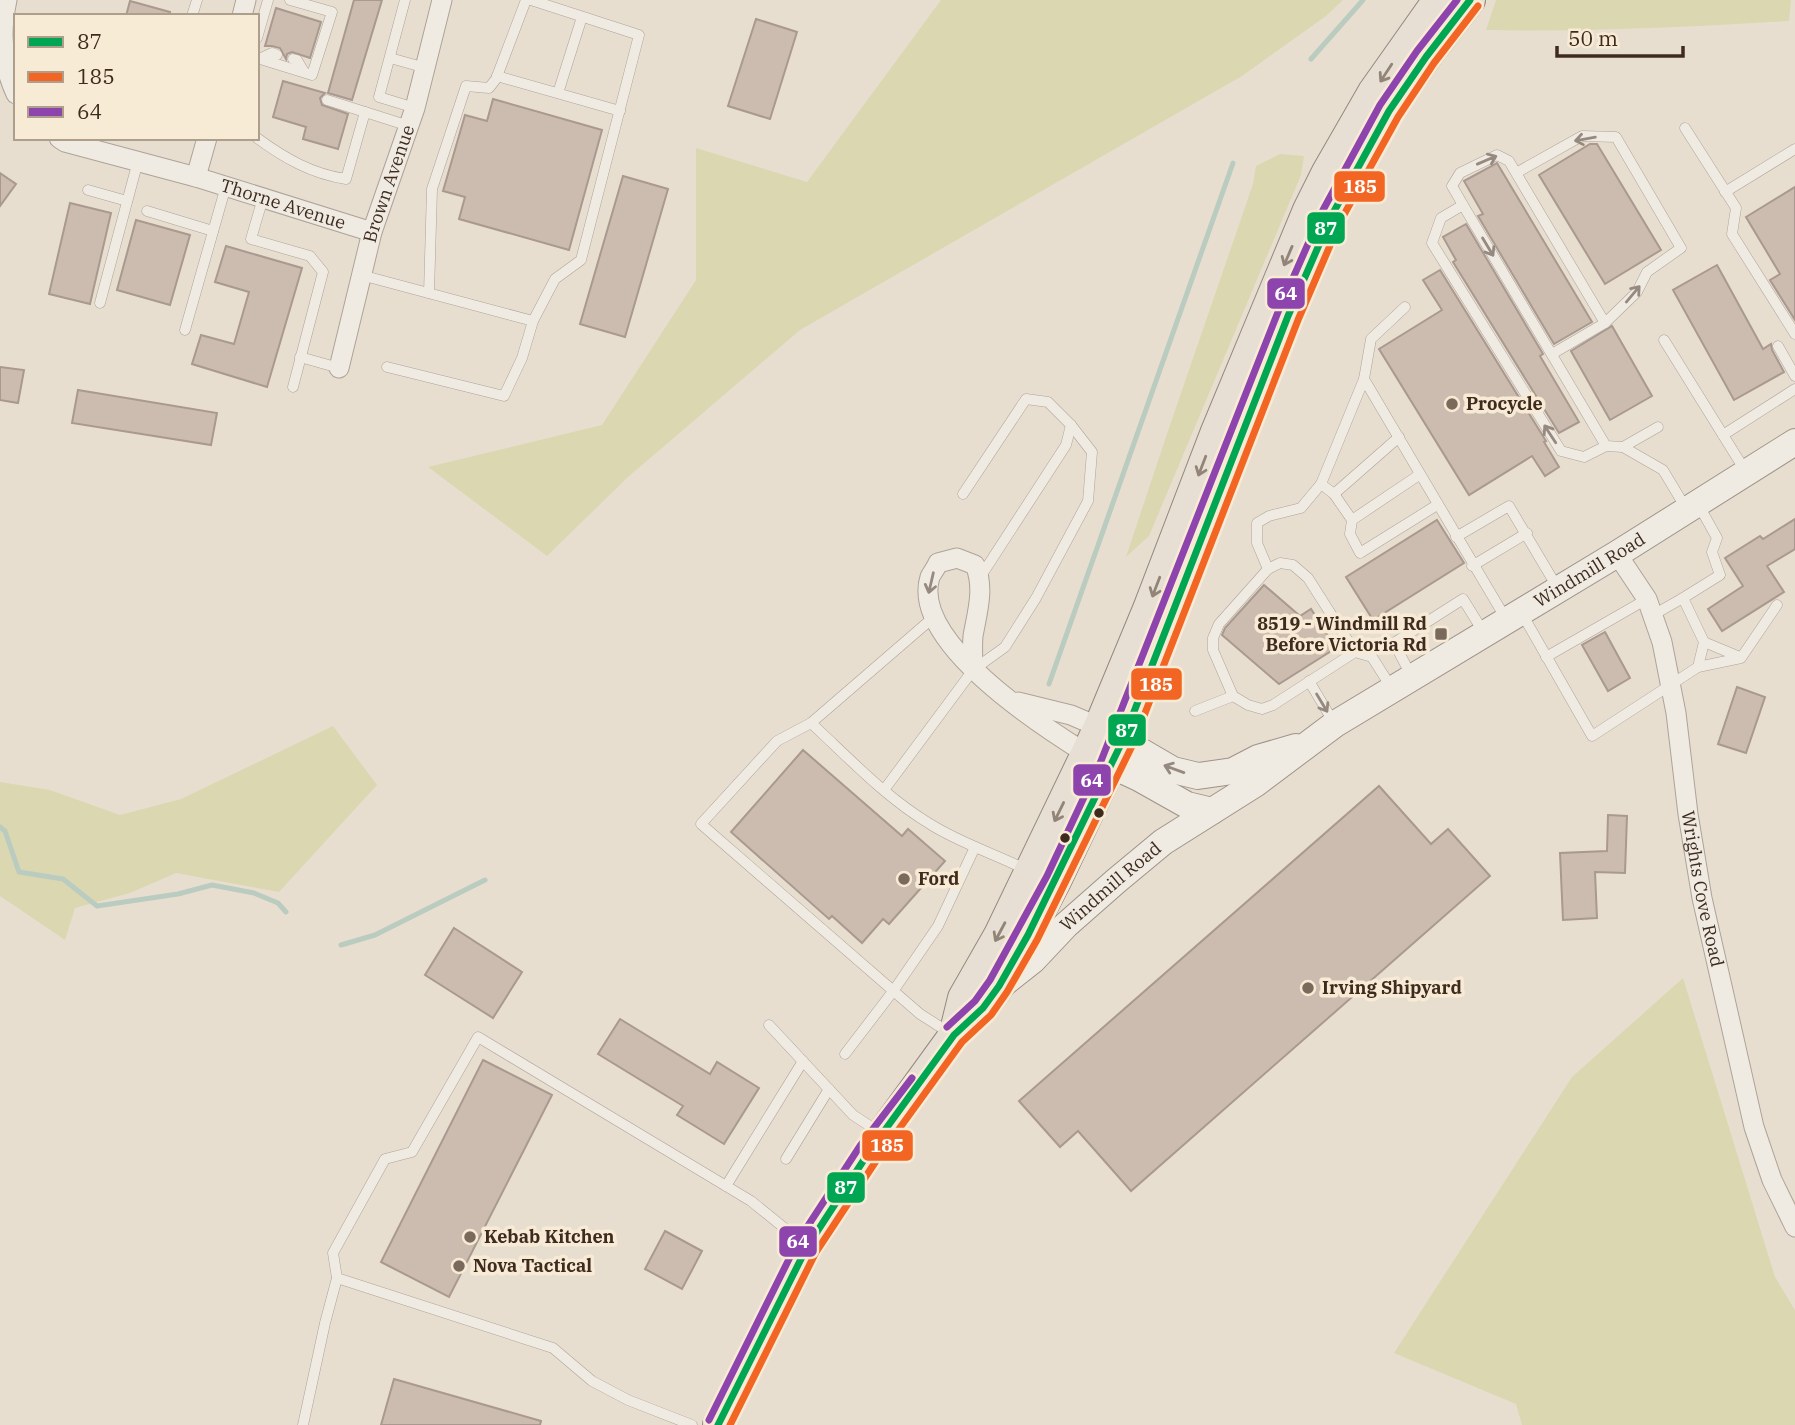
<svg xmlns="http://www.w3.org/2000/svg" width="1795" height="1425" viewBox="0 0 1795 1425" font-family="'IBM Plex Serif',serif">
  <rect width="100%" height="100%" fill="#e8ded0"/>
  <g fill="#dbd7b1">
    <polygon points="941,0 1343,0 1326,16 1242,76 800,330 628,477 547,556 428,467 602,425 696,280 696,148 807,182"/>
    <path d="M1496 0H1791L1789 21C1688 27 1587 32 1486 30Z"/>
    <polygon points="1280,154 1304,156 1301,175 1149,536 1126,557 1169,428 1253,184 1256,166"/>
    <polygon points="333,726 377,785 279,892 176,873 130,893 75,908 65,940 0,896 0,782 50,790 120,815 181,799"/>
    <polygon points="1683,978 1775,1277 1795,1310 1795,1425 1522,1425 1516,1404 1394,1353 1572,1077"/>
  </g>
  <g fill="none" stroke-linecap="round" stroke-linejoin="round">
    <g stroke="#baccc0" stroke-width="5">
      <polyline points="1311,59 1363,0"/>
      <polyline points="1049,684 1233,163"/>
      <polyline points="0,827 5,831 19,872 63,879 97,906 178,894 212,885 254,893 278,903 286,912"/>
      <polyline points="341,945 375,935 485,880"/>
    </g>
  </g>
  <g fill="#ccbcb0" stroke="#a9998e" stroke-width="2">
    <polygon points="354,0 382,0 352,100 328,93"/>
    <polygon points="130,1 170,12 169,16 126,16"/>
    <polygon points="276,8 321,22 310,58 292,52 287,54 286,59 280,48 272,46 265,46"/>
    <polygon points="756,19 797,32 770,119 728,106"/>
    <polygon points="283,81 325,93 320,98 322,105 348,114 338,149 303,139 306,127 273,117"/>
    <polygon points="493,99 602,130 569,250 459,219 465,197 443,191 465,115 487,121"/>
    <polygon points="1590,144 1597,144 1661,250 1605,284 1539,175"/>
    <polygon points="1497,163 1592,322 1554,344 1478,216 1483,214 1464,181"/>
    <polygon points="0,173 16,184 0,206"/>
    <polygon points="623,176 668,189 625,337 580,324"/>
    <polygon points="1795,187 1795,320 1770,280 1780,274 1746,217"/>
    <polygon points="70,203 111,213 90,304 49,294"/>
    <polygon points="136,220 190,235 170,305 117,290"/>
    <polygon points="1466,224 1543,354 1540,356 1579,422 1559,433 1453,262 1456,260 1443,237"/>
    <polygon points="226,246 302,268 267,387 192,364 201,335 234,344 249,292 215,282"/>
    <polygon points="1717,265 1763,349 1771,344 1772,350 1784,372 1734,400 1673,290"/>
    <polygon points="1440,270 1546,441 1544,442 1559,467 1545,476 1532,456 1469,495 1379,349 1442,310 1423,280"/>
    <polygon points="1612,326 1652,396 1610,420 1571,351"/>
    <polygon points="0,367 24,370 18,403 0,400"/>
    <polygon points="78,390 217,413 211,445 72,423"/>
    <polygon points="1795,519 1795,549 1767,566 1784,592 1722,631 1708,609 1743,586 1725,558 1760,536 1763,539"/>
    <polygon points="1437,520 1464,563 1373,620 1346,577"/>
    <polygon points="1264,585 1300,616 1311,609 1336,648 1279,684 1222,635 1225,628"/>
    <polygon points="1605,632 1630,678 1608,691 1582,645"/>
    <polygon points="1737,687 1765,697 1746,753 1718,744"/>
    <polygon points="803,750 902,836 908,829 945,861 889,924 883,919 862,943 832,916 829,919 731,832"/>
    <polygon points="1379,786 1431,844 1448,829 1490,876 1131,1191 1078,1131 1060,1147 1019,1101"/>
    <polygon points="1608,815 1627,816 1625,873 1595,872 1597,918 1563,920 1560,853 1607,851"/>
    <polygon points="454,928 522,972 493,1018 425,975"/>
    <polygon points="620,1019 710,1074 717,1062 759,1088 724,1144 677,1115 683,1106 598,1054"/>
    <polygon points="483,1060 552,1095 449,1297 381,1262"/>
    <polygon points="665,1231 702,1251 682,1289 645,1269"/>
    <polygon points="394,1379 541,1421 540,1425 381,1425"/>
  </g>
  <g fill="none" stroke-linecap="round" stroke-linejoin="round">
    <g stroke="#ada398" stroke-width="11">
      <g id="lane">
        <polyline points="405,0 379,97 415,108"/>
        <polyline points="192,16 197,0"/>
        <polyline points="257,38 268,0"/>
        <polyline points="257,58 312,75 332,12 290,0"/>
        <polyline points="390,58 426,68"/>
        <polyline points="259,59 272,53 277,55"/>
        <polyline points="293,59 297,60 304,72"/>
        <polyline points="497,76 620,111"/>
        <polyline points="558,93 582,17"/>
        <polyline points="327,100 365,112"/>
        <polyline points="1685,128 1736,208 1732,234 1795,334"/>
        <path d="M257 138C284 158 312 174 346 179L365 112 409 126"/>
        <polyline points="88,190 127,201"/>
        <polyline points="1725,192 1795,149"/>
        <polyline points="263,198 251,239 310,256 323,272 293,387"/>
        <polyline points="1463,205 1452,186 1460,173 1497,155 1509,161 1516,173 1605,323 1637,292 1647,272 1681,248 1616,137 1582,136 1516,173"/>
        <polyline points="147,211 213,231"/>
        <polyline points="361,275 533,321"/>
        <polyline points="429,293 432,189 466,86 489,88 496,79 526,0"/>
        <polyline points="100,303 138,161"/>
        <polyline points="1405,307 1371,339 1364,379 1506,619"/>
        <polyline points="185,330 226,186"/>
        <polyline points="1664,340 1746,472"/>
        <polyline points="1778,346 1795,376"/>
        <polyline points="1552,354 1605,323"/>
        <polyline points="300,357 339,368"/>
        <polyline points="387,367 504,396 522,358 533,321 555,279 581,260 639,35 531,0"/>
        <polyline points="1364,379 1321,484 1334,494 1352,520 1419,475"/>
        <polyline points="1723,435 1795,389"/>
        <polyline points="1606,446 1463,205 1441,218 1432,243 1561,451 1584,457 1606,446 1623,447 1663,470 1687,510"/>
        <polyline points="1623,447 1658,427"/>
        <polyline points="963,494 1026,399 1048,402 1071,425 1066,445 981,576"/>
        <polyline points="1334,494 1399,437"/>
        <polyline points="1352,520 1350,534 1360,553 1437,505"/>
        <polyline points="1456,537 1509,506 1557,587"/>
        <polyline points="1472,566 1527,533"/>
        <polyline points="1268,569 1257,543 1257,523 1269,516 1301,508 1321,484"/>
        <polyline points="1521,612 1592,736 1698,667 1741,658 1777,605"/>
        <polyline points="1653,615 1683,598"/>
        <polyline points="935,616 811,723 777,741 701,824 920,1014 950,1033"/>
        <polyline points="1704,642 1740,657"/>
        <polyline points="1355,652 1273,705 1262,709 1248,705 1233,696 1213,650 1213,638 1219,624 1268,569 1280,563 1293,565 1308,578 1355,652 1372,657 1391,687"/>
        <polyline points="1546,657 1647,599"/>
        <polyline points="1698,667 1704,642 1683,598 1720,575 1712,552 1717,538 1698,504"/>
        <polyline points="1412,677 1394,643 1463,599 1484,633"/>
        <polyline points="1309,681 1334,723"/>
        <polyline points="1195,711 1233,696"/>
        <path d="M811 723C849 758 885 797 930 824 960 843 995 854 1027 870"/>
        <polyline points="884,790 973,670 1005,647 1036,598 1088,501 1092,452 1071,425"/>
        <polyline points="769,1025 853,1115 879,1132"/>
        <polyline points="845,1054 894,990 938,926 975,847"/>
        <polyline points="786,1159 829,1089"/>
        <polyline points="726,1186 803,1061"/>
        <polyline points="303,1425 325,1323 337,1278"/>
        <polyline points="692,1425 628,1400 592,1381 553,1348 337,1278 333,1253 385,1159 412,1152 478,1037 751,1201 804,1244"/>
      </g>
    </g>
    <g stroke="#ada398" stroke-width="21">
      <g id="street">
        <path d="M7 0C0 32 2 64 16 94"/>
        <polyline points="242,16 246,0"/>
        <path id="s1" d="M59 138 65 142 196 177 372 232"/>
        <polyline points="196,177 207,138"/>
        <path id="s2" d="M339 368 372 232 415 108 442 0"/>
        <path id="s3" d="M1617 554 1647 599 1662 642 1676 713 1688 814 1702 898 1754 1127 1772 1180 1795 1227"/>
        <path d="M973 670C973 659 972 647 973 636 977 613 985 588 975 565L957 558 938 563C936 568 932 573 930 577 910 641 1042 726 1087 754"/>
        <polyline points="1018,702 1071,715 1099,727"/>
      </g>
    </g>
    <g stroke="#9d9388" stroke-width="28">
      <g id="secondary">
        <polyline points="1106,731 1173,770 1198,776 1233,771 1258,758 1296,747"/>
        <polyline points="1094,757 1139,778 1187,805 1212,811"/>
        <path id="s4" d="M1004 983 1033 960 1066 925 1116 881 1163 842 1255 784 1335 724 1617 554 1795 442"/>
      </g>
    </g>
    <g stroke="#93897f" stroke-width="32">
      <g id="primary">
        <polyline points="954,1035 963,998 999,935 1099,727 1148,609 1215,434 1308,210 1327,172 1373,92 1438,0"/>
        <polyline points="718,1425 807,1247 869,1152 954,1035 983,1008 999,986 1028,935 1056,881 1123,740 1288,316 1332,215 1389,111 1426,57 1470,0"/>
      </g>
    </g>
    <use href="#lane" stroke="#efeae2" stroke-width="10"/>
    <use href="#street" stroke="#efeae2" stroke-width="19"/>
    <use href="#secondary" stroke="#efeae2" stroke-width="26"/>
    <use href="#primary" stroke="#e7dfd3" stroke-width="30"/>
    <g stroke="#f8ebd6" stroke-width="12">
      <polyline id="bus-1" points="718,1425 807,1247 869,1152 954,1035 983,1008 999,986 1028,935 1123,740 1288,316 1332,215 1389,111 1426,57 1470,0"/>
    </g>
    <g stroke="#f8ebd6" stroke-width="12">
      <polyline id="bus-2" points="730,1425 816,1252 878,1158 962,1042 991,1015 1007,992 1037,940 1133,744 1298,320 1341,220 1398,117 1434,63 1478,6"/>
    </g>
    <g stroke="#f8ebd6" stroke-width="12">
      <g id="bus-3">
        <polyline points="947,1027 975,1001 990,980 1047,876 1101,761 1278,312 1323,210 1380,105 1417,51 1457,0"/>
        <polyline points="709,1420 798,1241 860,1146 912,1078"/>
      </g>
    </g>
    <use href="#bus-1" stroke="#00a651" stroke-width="7"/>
    <use href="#bus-2" stroke="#f26522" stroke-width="7"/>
    <use href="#bus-3" stroke="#8e44ad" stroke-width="7"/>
  </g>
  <defs><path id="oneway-shaft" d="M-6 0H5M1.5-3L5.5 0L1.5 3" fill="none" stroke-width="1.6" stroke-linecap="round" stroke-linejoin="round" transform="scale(1.75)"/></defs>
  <g stroke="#928578">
    <use href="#oneway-shaft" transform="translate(1386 73) rotate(123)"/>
    <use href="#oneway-shaft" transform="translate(1288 256) rotate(113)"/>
    <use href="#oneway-shaft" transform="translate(1202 466) rotate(111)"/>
    <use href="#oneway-shaft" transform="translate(1156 587) rotate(111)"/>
    <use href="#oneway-shaft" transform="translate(1059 812) rotate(116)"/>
    <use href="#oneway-shaft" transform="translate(1000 932) rotate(118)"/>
  </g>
  <g stroke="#968a80">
    <use href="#oneway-shaft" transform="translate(1585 139) rotate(170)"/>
    <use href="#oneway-shaft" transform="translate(1487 160) rotate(-23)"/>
    <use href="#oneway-shaft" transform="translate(1488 247) rotate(59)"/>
    <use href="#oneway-shaft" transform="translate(1633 294) rotate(-50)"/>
    <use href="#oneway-shaft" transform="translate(1550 434) rotate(-123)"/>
    <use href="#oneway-shaft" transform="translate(931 583) rotate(103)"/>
    <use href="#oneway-shaft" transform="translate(1322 703) rotate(59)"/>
    <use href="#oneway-shaft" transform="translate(1174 769) rotate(-160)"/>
  </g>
  <g fill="#7a6a5c" stroke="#f8ebd6" stroke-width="2.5">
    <circle cx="1452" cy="404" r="7"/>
    <rect x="1434" y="627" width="14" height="14" rx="3.5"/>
    <circle cx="904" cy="879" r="7"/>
    <circle cx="1308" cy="988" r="7"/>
    <circle cx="470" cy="1237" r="7"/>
    <circle cx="459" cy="1266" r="7"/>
  </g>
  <g fill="#3e2b1e" stroke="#f8ebd6" stroke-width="2.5">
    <circle cx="1099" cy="813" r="6"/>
    <circle cx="1065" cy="838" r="6"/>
  </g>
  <g text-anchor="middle" stroke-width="7" stroke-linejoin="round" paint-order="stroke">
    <g font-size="18" fill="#3e2b1e" stroke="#f8ebd6">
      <text dy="6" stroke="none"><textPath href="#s2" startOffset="191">Brown Avenue</textPath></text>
      <text dy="6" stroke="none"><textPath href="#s1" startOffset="234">Thorne Avenue</textPath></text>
      <text dy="6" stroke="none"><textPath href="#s4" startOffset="719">Windmill Road</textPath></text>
      <text dy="6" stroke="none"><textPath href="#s4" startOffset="144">Windmill Road</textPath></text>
      <text dy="6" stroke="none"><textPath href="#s3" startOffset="350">Wrights Cove Road</textPath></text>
    </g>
    <g font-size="18" font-weight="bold" fill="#3e2b1e" stroke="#f8ebd6" text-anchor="start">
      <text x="1466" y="410">Procycle</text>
      <text x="1427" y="630" text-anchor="end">8519 - Windmill Rd<tspan x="1427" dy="21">Before Victoria Rd</tspan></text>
      <text x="918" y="885">Ford</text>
      <text x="1322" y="994">Irving Shipyard</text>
      <text x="484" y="1243">Kebab Kitchen</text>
      <text x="473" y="1272">Nova Tactical</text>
    </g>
  </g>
  <g stroke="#f8ebd6" stroke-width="2.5">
    <rect x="1333" y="170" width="53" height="33" rx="7" fill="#f26522"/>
    <rect x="1306" y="211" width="40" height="34" rx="7" fill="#00a651"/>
    <rect x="1266" y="277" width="40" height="33" rx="7" fill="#8e44ad"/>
    <rect x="1130" y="667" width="53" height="34" rx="7" fill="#f26522"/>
    <rect x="1107" y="713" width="40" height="34" rx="7" fill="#00a651"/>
    <rect x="1072" y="763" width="40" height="34" rx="7" fill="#8e44ad"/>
    <rect x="861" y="1129" width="53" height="33" rx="7" fill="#f26522"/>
    <rect x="826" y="1171" width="40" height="33" rx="7" fill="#00a651"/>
    <rect x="778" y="1225" width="40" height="33" rx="7" fill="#8e44ad"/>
  </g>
  <g font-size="19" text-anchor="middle" font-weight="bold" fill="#fff">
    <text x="1360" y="193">185</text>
    <text x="1326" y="235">87</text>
    <text x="1286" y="300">64</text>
    <text x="1156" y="691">185</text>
    <text x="1127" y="737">87</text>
    <text x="1092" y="787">64</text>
    <text x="887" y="1152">185</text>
    <text x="846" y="1194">87</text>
    <text x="798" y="1248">64</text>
  </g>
  <rect x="14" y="14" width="245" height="126" fill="#f8ebd6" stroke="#ae9e8c" stroke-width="2"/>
  <rect x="28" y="37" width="35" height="10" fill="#00a651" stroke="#ae9e8c" stroke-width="2"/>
  <text x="77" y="49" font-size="21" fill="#3e2b1e">87</text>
  <rect x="28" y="72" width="35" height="10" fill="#f26522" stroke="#ae9e8c" stroke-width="2"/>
  <text x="77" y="84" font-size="21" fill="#3e2b1e">185</text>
  <rect x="28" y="107" width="35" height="10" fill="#8e44ad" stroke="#ae9e8c" stroke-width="2"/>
  <text x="77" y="119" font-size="21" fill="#3e2b1e">64</text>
  <path d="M1557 46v10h126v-10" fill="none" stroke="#3e2b1e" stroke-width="3.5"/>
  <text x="1568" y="46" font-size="21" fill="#3e2b1e" stroke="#f8ebd6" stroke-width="5" paint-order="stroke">50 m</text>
</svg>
